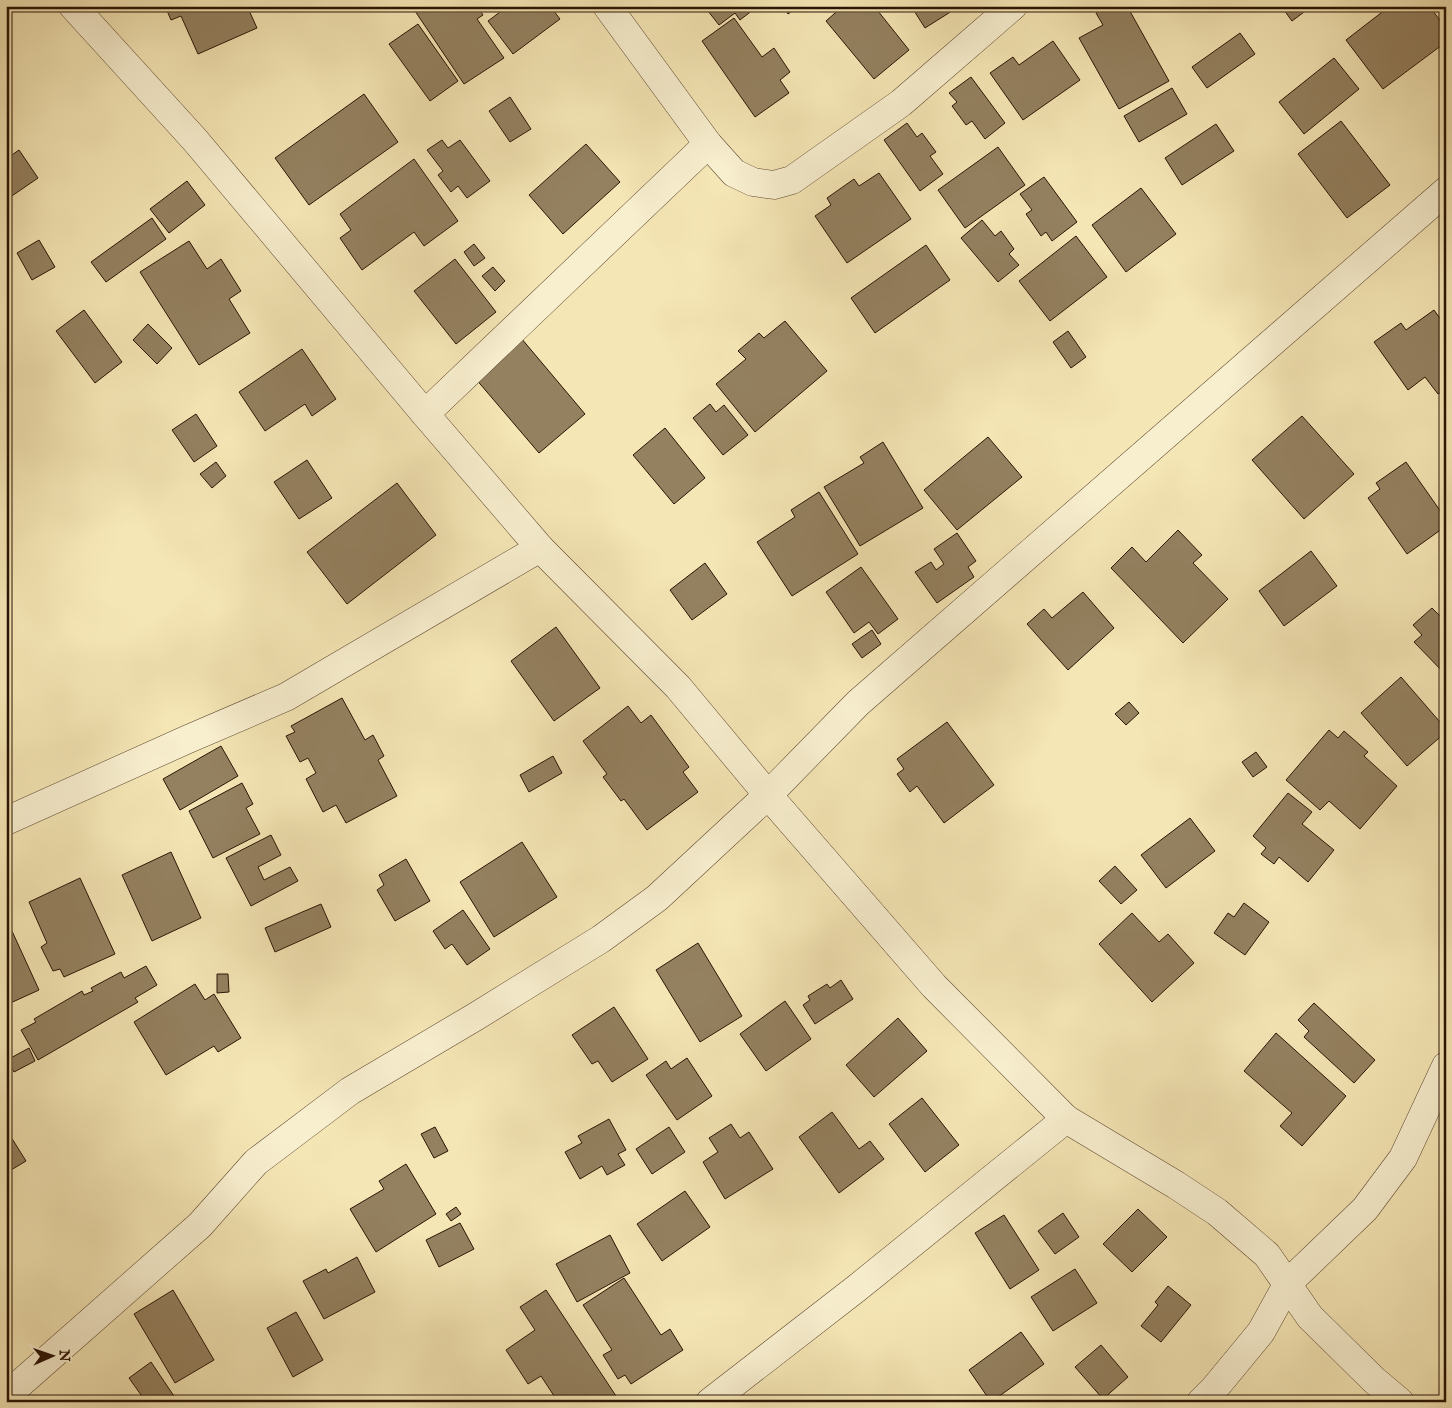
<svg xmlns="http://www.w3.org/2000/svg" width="1452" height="1408" viewBox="0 0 1452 1408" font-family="'IM FELL English',serif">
  <rect width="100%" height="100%" fill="#f5e6b5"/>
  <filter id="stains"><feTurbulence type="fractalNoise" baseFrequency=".004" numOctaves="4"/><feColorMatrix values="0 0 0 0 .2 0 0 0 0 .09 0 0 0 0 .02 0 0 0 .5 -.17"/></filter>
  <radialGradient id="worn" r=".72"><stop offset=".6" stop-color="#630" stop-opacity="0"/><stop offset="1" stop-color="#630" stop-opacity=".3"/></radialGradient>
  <g fill="#948160" stroke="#2b1404">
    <polygon points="165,6 247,6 257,28 198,54 181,16 171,20"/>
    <polygon points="423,6 477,6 483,15 477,19 504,58 464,84 415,11"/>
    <polygon points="508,6 550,6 560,19 513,54 488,21"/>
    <polygon points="704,6 758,6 740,20 735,13 719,25"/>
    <polygon points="783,6 799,6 788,14"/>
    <polygon points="843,6 874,6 909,50 874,79 826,21"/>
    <polygon points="911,6 949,6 952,11 925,28"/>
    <polygon points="1108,6 1127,6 1169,81 1119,109 1079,38 1103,25 1096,13"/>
    <polygon points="1281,6 1312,6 1292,21"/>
    <polygon points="1390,6 1429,6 1446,28 1446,42 1383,89 1346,40"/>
    <polygon points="734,18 762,57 774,48 790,72 780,80 789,93 755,117 702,41"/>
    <polygon points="418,24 458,81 430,101 389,44"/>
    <polygon points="1240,33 1255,54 1207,88 1192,67"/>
    <polygon points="1053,41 1080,80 1023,120 990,73 1013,57 1019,65"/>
    <polygon points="1334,58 1359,89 1304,134 1279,102"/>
    <polygon points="971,77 1005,123 985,139 972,121 966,125 952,106 957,102 949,93"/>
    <polygon points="1172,88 1187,114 1139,142 1124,116"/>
    <polygon points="364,94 398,142 309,205 275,158"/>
    <polygon points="510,97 531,129 510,142 489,111"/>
    <polygon points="1341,121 1390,185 1347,218 1298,154"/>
    <polygon points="907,123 917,137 922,133 936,152 930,156 943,174 920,191 884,140"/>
    <polygon points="1216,124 1234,151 1182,185 1165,158"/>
    <polygon points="442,140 448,148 460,140 490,181 467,198 458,186 451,192 438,175 443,171 427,150"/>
    <polygon points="586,144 620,182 563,234 529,195"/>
    <polygon points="998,147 1025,185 965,228 938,190"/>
    <polygon points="19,150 38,178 6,200 6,159"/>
    <polygon points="414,159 458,221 424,246 414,232 362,270 340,238 351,230 340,214"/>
    <polygon points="879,173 911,219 847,263 815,216 831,205 827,198 854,179 859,186"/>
    <polygon points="1044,177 1077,222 1052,241 1046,232 1041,236 1026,214 1032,210 1020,194"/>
    <polygon points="187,181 205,205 169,233 150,209"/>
    <polygon points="1141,188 1176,234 1126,272 1092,225"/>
    <polygon points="152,218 166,239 106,282 91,262"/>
    <polygon points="982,220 995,236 1001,231 1014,249 1009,254 1019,265 998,282 961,238"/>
    <polygon points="1076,236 1107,277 1050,321 1019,281"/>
    <polygon points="39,240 55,267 32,280 17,253"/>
    <polygon points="189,241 207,269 221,259 241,291 229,299 250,333 199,365 140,272"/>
    <polygon points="474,244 485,258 474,266 464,252"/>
    <polygon points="926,245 950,280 875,333 851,298"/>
    <polygon points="455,259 496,312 456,344 414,291"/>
    <polygon points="493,267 505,281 495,291 482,276"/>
    <polygon points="84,310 122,362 95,383 56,331"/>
    <polygon points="1434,310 1446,327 1446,389 1438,394 1425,377 1408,390 1374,342 1401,323 1406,330"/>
    <polygon points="785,321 827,371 755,432 716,384 746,359 738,351 759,333 764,338"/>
    <polygon points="148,324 172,348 157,364 133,340"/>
    <polygon points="1068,331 1086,357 1071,368 1053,342"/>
    <polygon points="521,338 585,414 539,453 475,378"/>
    <polygon points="302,349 336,399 312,416 305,404 265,431 239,392"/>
    <polygon points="710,404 716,412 724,405 748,435 723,455 693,418"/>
    <polygon points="196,414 217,446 194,462 172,430"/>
    <polygon points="1302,416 1354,474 1304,519 1252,460"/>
    <polygon points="665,428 705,478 674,504 633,455"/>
    <polygon points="988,437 1022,477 957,530 924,490"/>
    <polygon points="883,442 923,508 860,546 824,487 864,463 860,457"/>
    <polygon points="307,460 332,498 299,519 274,482"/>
    <polygon points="216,462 226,476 212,488 200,474"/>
    <polygon points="1406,462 1446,519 1446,526 1407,554 1368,498 1380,489 1376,483"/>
    <polygon points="397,483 436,535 347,604 307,552"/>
    <polygon points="819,492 858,554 792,596 757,542 795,517 791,510"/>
    <polygon points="1178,530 1202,555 1193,563 1228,599 1183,643 1111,568 1132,547 1146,562"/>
    <polygon points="957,533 976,561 968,567 974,577 937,603 915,572 931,562 936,570 944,564 934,549"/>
    <polygon points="1311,551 1337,586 1284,626 1259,591"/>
    <polygon points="705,563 727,594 692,620 670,590"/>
    <polygon points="861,567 898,619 878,634 869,622 854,633 826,592"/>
    <polygon points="1083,592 1114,628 1068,670 1027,624 1044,609 1052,618"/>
    <polygon points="1432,608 1446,622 1446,675 1414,642 1422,635 1413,625"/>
    <polygon points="556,627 600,688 554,721 511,661"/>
    <polygon points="872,630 881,644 862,658 852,644"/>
    <polygon points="1401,677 1446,729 1446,732 1407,766 1361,713"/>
    <polygon points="342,698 365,740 373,735 384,756 378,760 397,796 346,823 336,805 323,812 306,779 316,773 308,758 300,762 286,736 295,732 291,726"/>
    <polygon points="1129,702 1139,713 1126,725 1115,714"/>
    <polygon points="628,706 641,723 651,715 689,767 683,772 698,792 647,830 624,799 621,801 603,777 607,774 583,741"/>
    <polygon points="947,722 994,785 944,823 917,786 910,792 897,774 904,769 897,759"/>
    <polygon points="1329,730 1338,738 1344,731 1368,752 1364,756 1397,786 1360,829 1329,801 1320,810 1286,780"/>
    <polygon points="221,746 238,776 180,810 163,779"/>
    <polygon points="1256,752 1267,767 1253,777 1242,762"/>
    <polygon points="553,756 562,773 529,792 520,775"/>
    <polygon points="242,783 253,804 246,808 260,834 213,858 189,811"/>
    <polygon points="1288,793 1312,812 1302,824 1334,850 1308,882 1279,857 1274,864 1261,854 1266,848 1253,836"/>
    <polygon points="1190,818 1215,851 1166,888 1141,855"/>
    <polygon points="271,835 281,855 258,867 264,880 290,867 298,881 251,906 226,858"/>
    <polygon points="522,842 557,897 494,937 460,882"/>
    <polygon points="171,852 201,918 152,941 122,875"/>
    <polygon points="406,859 430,901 395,921 377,890 384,885 379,875"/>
    <polygon points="1115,866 1137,890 1121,904 1099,881"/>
    <polygon points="80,878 115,954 64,977 60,969 53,971 41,947 47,943 29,902"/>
    <polygon points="1244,903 1269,922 1245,955 1214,933 1228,913 1234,917"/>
    <polygon points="321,904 331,927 275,952 265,928"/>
    <polygon points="463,910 490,949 467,965 452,944 445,949 433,931"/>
    <polygon points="1132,913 1159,942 1168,934 1194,963 1152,1002 1099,944"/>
    <polygon points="6,918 39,990 6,1005"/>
    <polygon points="698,943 742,1016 700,1042 656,970"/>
    <polygon points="146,966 157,985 135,998 138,1002 38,1060 21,1030 36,1022 34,1019 82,991 84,995 93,991 91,988 121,972 124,978"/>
    <polygon points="217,974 228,974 229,992 217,993"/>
    <polygon points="841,980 853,999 815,1024 803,1005 810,1000 808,996 827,984 830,988"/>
    <polygon points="195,984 205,1000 214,994 241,1038 218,1052 214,1046 166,1075 134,1022"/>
    <polygon points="785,1001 811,1039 766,1071 740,1034"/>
    <polygon points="1314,1003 1375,1060 1354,1083 1304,1037 1309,1031 1298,1020"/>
    <polygon points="614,1007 648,1059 612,1082 598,1061 592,1064 572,1035"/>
    <polygon points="898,1018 927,1051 874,1097 846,1065"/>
    <polygon points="1276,1033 1346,1096 1302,1146 1280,1126 1292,1113 1244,1071"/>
    <polygon points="29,1048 35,1061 14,1072 7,1060"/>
    <polygon points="687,1058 712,1096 677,1120 646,1075 666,1061 671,1069"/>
    <polygon points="922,1098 959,1145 925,1172 889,1124"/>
    <polygon points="832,1112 859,1149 870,1141 884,1159 839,1193 799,1137"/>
    <polygon points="609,1119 626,1150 618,1154 625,1165 607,1175 602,1166 580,1179 565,1152 582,1143 578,1136"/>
    <polygon points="731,1124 740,1138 749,1132 773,1169 725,1199 703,1162 718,1152 709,1138"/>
    <polygon points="435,1127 448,1151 434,1158 421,1134"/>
    <polygon points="669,1127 685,1152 652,1174 636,1149"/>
    <polygon points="6,1129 26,1161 6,1173"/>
    <polygon points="406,1164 436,1214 376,1252 350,1209 384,1189 379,1181"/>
    <polygon points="685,1191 710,1227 662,1261 637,1224"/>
    <polygon points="456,1207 461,1214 451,1221 446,1214"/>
    <polygon points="1138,1209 1167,1237 1132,1272 1103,1244"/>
    <polygon points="1063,1213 1079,1237 1055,1254 1038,1231"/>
    <polygon points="1004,1215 1039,1270 1010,1289 975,1233"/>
    <polygon points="460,1223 474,1249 439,1267 426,1240"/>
    <polygon points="610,1235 630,1273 577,1302 556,1264"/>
    <polygon points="357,1257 375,1292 324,1319 303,1281 326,1269 328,1273"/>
    <polygon points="1075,1269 1097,1303 1053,1331 1031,1297"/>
    <polygon points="624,1278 661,1335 670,1329 683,1350 631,1384 625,1375 618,1379 603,1355 612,1350 583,1305"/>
    <polygon points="1168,1286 1191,1305 1161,1342 1141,1326 1158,1305 1155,1302"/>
    <polygon points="173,1290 214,1360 175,1383 134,1314"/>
    <polygon points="546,1290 620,1402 558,1402 541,1376 528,1384 506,1350 535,1330 520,1307"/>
    <polygon points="296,1312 323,1360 293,1377 267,1328"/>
    <polygon points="1021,1332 1044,1364 991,1402 969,1370"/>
    <polygon points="1101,1345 1128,1377 1103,1399 1075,1367"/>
    <polygon points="151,1362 178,1402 146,1402 129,1378"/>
  </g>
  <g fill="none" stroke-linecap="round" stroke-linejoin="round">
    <g stroke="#5e4830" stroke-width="29">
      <g id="minor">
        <polyline points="73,6 195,140 425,414 540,548 678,687 768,795 934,986 1066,1119 1176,1185 1217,1212 1267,1255 1310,1317 1374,1380 1400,1402"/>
        <polyline points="607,6 708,144 734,173 753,182 774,185 792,180 901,103 1013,6"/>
        <polyline points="425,414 708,144"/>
        <polyline points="6,821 186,740 286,697 540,548"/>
        <polyline points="6,1396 200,1225 256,1162 350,1091 475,1017 601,939 657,898 768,795 858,703 1446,191"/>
        <polyline points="710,1402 857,1288 1066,1119"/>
        <polyline points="1201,1402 1214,1389 1261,1332 1288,1283 1365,1209 1403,1158 1446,1066"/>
      </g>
    </g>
    <use href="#minor" stroke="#f8efcf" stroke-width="28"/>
  </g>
  <rect width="1452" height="1408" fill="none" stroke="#f5e6b5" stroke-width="25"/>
  <rect x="8" y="8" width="1437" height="1393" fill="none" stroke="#2b1404" stroke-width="2.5"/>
  <rect x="12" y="12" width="1427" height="1383" fill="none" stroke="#2b1404"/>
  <g transform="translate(52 1356) rotate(88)" stroke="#f8efcf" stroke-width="4" paint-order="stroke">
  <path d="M0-4L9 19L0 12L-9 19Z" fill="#2b1404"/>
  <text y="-8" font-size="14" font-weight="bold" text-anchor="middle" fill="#2b1404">N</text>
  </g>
  <rect width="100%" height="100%" filter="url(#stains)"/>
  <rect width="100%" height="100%" fill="url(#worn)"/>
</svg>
